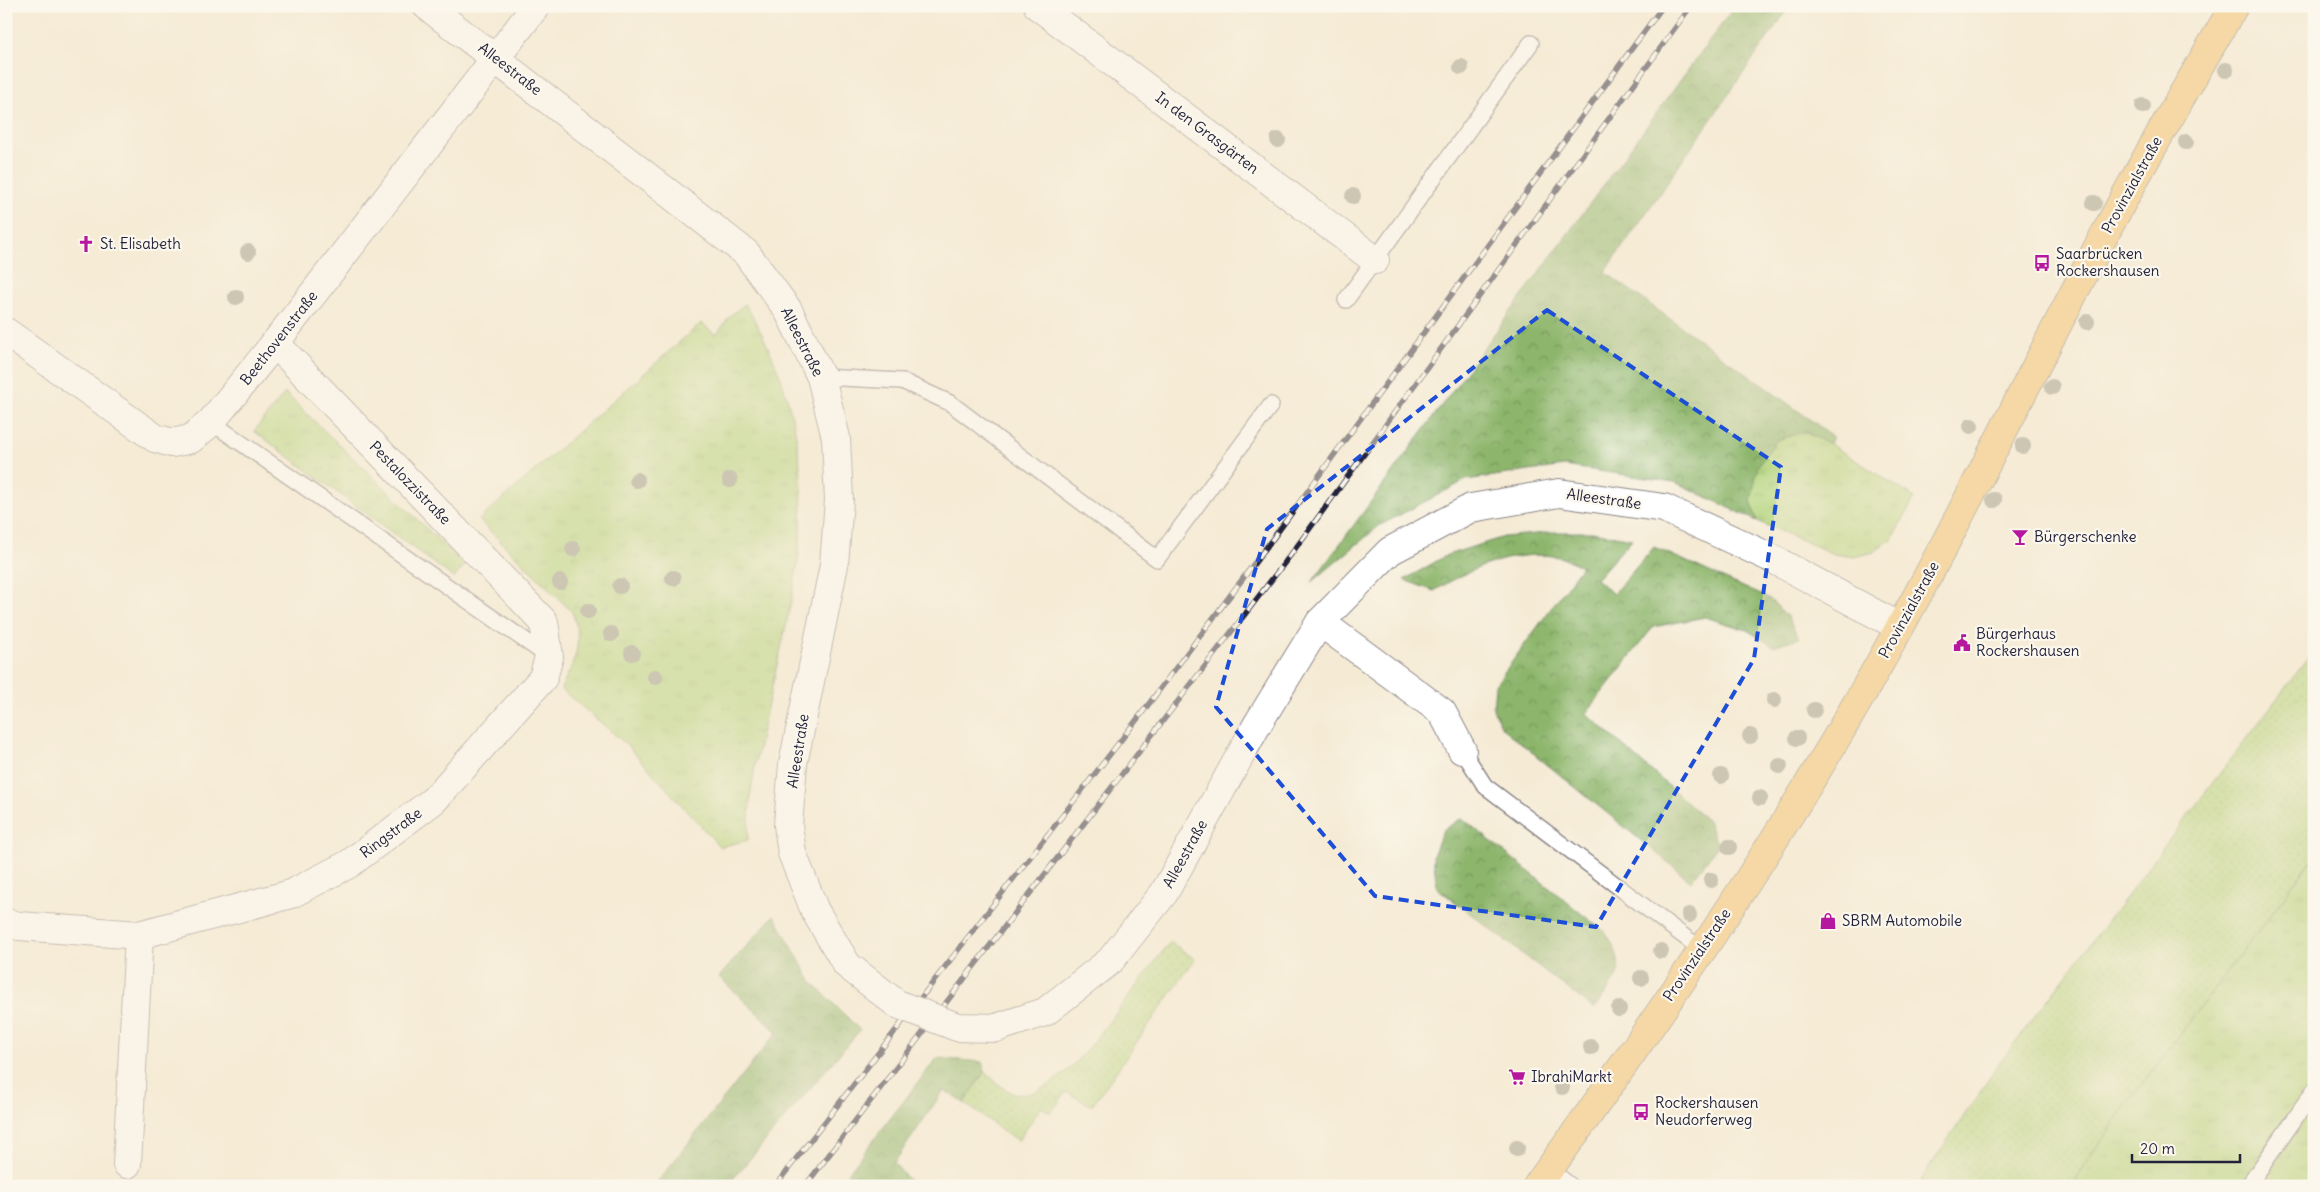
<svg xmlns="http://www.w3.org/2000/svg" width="2320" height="1192" viewBox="0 0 2320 1192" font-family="Delius,sans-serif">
  <defs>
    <pattern id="grass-dots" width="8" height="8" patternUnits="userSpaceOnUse" patternTransform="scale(1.25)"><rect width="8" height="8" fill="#b2d47c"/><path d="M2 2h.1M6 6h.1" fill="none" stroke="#99b66c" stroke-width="1.8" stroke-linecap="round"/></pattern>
    <pattern id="forest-crowns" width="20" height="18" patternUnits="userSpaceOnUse" patternTransform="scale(1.25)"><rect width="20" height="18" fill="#8db66c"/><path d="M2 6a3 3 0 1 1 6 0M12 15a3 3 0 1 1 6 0" fill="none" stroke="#73945a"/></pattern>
    <pattern id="park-tufts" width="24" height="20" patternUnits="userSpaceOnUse" patternTransform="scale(1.25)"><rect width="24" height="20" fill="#b2d47c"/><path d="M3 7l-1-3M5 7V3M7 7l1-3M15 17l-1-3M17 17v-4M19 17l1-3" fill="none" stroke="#99b66c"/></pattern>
  </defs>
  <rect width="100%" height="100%" fill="#fbf7ec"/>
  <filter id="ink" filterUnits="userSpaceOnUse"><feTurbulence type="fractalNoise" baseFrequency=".02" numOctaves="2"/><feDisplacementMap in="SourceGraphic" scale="10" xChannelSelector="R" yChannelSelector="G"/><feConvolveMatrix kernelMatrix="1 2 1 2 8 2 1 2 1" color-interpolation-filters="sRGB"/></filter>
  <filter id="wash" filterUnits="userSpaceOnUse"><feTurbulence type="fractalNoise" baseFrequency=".0096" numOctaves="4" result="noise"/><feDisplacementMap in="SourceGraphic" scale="20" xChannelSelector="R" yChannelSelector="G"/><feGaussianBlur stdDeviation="1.12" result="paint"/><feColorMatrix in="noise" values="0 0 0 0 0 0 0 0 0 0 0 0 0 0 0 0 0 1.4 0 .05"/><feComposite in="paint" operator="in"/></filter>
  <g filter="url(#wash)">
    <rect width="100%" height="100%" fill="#f5ebd5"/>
    <g fill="url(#grass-dots)" stroke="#6a7b5c">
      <polygon points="2314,650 2314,857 2117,1118 2071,1186 1917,1186 2000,1062"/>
      <path d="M1170 942 1195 959 1092 1106 1066 1092 1051 1113 1041 1107 1018 1141 964 1103 985 1071C995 1082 1010 1097 1027 1094 1042 1092 1065 1074 1075 1063 1108 1026 1139 982 1170 942Z"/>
    </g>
    <g fill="url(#forest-crowns)" stroke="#586c54">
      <polygon points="1735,6 1790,6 1605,272 1833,436 1830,444 1804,432 1751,500 1757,521 1675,482 1564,466 1466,480 1379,526 1312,582"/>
      <path d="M1556 532H1592L1632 539 1596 579 1613 594 1654 547 1770 599 1787 616 1799 638 1773 646 1747 630 1705 617 1653 627 1586 713 1708 821 1718 846 1691 881 1502 728 1493 709 1495 685 1582 566C1574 563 1563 557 1553 556 1510 551 1470 569 1434 591L1404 580 1447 555 1504 537Z"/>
      <path d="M1462 818 1607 934C1629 972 1617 977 1594 1009L1437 888 1433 856 1443 830Z"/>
      <polygon points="774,915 811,981 860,1030 727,1186 654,1186 777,1032 719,977"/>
      <polygon points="937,1058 982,1062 985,1071 964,1103 944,1090 894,1163 914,1186 838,1186"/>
    </g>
    <g fill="url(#park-tufts)" stroke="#6a7b5c">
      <path d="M745 304C794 383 810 469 798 561 787 638 762 714 751 791 749 807 749 823 748 840L720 847 626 744 561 689C575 659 584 645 572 612L479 520 701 323 716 335 732 314Z"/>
      <polygon points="285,393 465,565 454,578 254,431"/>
      <polygon points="1804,432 1830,444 1915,498 1892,539 1874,552 1854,557 1834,554 1757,521 1751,501 1758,466 1777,440"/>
      <polygon points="2314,857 2314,1186 2071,1186 2117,1118"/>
    </g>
  </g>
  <g filter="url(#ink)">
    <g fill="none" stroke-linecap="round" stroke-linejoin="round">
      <g stroke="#8c8688" stroke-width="18">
        <g id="service">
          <polyline points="1346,300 1531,43"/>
          <polyline points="821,377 902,381 950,403 1157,559 1271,405"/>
          <polyline points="211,422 549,657"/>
          <polyline points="1462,750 1485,786 1702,950"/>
          <polyline points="1549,1169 1571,1186"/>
          <polyline points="2248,1186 2314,1091"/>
        </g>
      </g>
      <g stroke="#8c8688" stroke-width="30">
        <g id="minor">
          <polyline points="1038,6 1375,260"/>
          <polyline points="6,332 155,438 172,443 191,439 211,422 275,343 536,6"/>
          <polyline points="1320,622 1442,712 1462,750"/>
          <polyline points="6,923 19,926 139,935 291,894 349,864 434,800 543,678 549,657 544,622 275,343"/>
          <polyline points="127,1164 139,935"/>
        </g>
      </g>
      <g stroke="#8c8688" stroke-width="30">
        <g id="tertiary">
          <polyline points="427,6 746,253 788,310 821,377 836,438 839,500 834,565 793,764 788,825 792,853 815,911"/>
          <polyline points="996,1028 1045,1012 1110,961 1164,893 1257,725 1320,622 1390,551 1471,508 1559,493 1664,508 1769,557 1900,627"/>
        </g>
      </g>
      <g stroke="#8c8688" stroke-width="30">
        <path id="primary" d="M1537 1186C1668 1006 1794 820 1901 625 1978 487 2045 343 2121 204 2157 137 2196 72 2234 6"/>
      </g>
      <use href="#service" stroke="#fff" stroke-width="15"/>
      <use href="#minor" stroke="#fff" stroke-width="28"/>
      <use href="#tertiary" stroke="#fff" stroke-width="28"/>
      <use href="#primary" stroke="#f3c26a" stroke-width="28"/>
      <g stroke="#22223b" stroke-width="5.5">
        <g id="rail">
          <polyline points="775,1186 1142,713 1274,537 1663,6"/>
          <polyline points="805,1186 1292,553 1691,6"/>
        </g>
      </g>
      <use href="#rail" stroke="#fbf7ec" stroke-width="4" stroke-dasharray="11" stroke-linecap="butt"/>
      <g stroke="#8c8688" stroke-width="30" stroke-linecap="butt">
        <polyline id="tertiary-bridge" points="815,911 847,965 897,1004 957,1027 996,1028"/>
      </g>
      <use href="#tertiary-bridge" stroke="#fff" stroke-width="28"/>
    </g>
    <g fill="#999a8b">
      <circle cx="1461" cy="67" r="8"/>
      <circle cx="2226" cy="70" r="8"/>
      <circle cx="2143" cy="106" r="8"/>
      <circle cx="1278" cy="140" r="8"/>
      <circle cx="2186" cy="142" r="8"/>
      <circle cx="1353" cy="196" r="8"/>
      <circle cx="2094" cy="203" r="8"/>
      <circle cx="248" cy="252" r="8"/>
      <circle cx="236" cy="297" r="8"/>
      <circle cx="2087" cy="322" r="8"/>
      <circle cx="2052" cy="387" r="8"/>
      <circle cx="1971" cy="426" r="8"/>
      <circle cx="2023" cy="446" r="8"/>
      <circle cx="637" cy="480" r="8"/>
      <circle cx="730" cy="480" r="8"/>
      <circle cx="1994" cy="500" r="8"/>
      <circle cx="573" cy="549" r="8"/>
      <circle cx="673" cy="578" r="8"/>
      <circle cx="560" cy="582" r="8"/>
      <circle cx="620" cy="586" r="8"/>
      <circle cx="588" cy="611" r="8"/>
      <circle cx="611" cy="634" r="8"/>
      <circle cx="632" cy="653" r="8"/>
      <circle cx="655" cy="677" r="8"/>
      <circle cx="1774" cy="700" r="8"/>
      <circle cx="1814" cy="710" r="8"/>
      <circle cx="1750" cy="736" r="8"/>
      <circle cx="1797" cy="738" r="8"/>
      <circle cx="1780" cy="766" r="8"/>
      <circle cx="1721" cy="776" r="8"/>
      <circle cx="1760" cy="798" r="8"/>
      <circle cx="1729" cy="847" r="8"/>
      <circle cx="1711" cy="880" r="8"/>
      <circle cx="1689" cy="915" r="8"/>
      <circle cx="1661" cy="951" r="8"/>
      <circle cx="1641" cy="978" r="8"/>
      <circle cx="1619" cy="1009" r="8"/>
      <circle cx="1591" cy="1047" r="8"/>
      <circle cx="1562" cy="1087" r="8"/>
      <circle cx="1517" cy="1148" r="8"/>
    </g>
  </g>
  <path d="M0 0H2320V1192H0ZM1547 310 1781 467 1754 659 1596 927 1375 896 1216 707 1267 529Z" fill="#f5ebd5" fill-opacity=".55" fill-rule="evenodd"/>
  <path fill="none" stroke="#1d4ed8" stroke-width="4" stroke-dasharray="10 6" stroke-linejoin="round" d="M1547 310 1781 467 1754 659 1596 927 1375 896 1216 707 1267 529Z"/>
  <defs>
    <g id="church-bare" transform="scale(1.35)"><path d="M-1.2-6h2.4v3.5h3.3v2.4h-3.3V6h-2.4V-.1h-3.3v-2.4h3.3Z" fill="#b5179e" stroke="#fbf7ec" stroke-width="2.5" paint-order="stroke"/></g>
    <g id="bus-bare" transform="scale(1.35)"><path d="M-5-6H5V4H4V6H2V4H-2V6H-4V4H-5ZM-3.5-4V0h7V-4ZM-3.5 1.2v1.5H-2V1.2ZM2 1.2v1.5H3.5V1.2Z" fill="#b5179e" stroke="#fbf7ec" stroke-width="2.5" paint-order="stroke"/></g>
    <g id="bar-bare" transform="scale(1.35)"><path d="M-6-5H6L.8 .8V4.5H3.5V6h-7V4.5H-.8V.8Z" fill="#b5179e" stroke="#fbf7ec" stroke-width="2.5" paint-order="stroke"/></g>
    <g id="civic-bare" transform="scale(1.35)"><path d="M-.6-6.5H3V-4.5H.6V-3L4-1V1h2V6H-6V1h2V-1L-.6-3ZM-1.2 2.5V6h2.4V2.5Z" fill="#b5179e" stroke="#fbf7ec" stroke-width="2.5" paint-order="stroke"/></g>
    <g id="shop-bare" transform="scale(1.35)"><path d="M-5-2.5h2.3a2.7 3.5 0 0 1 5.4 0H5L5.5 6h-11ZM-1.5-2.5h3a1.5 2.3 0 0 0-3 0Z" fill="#b5179e" stroke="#fbf7ec" stroke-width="2.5" paint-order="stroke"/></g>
    <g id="supermarket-bare" transform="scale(1.35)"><path d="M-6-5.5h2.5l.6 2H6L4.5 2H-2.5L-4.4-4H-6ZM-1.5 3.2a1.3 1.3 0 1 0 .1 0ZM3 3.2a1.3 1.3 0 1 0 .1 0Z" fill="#b5179e" stroke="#fbf7ec" stroke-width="2.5" paint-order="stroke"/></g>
  </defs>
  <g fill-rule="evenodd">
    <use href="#church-bare" x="86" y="244"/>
    <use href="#bus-bare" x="2042" y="263"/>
    <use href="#bar-bare" x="2020" y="537"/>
    <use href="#civic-bare" x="1962" y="643"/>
    <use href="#shop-bare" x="1828" y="921"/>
    <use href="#supermarket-bare" x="1517" y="1077"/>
    <use href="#bus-bare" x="1641" y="1112"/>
  </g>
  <g text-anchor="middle" stroke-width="4.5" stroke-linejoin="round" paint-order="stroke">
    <g font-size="15" fill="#22223b" stroke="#fbf7ec">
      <text transform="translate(510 69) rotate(38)" y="5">Alleestraße</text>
      <text transform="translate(1207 133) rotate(37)" y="5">In den Grasgärten</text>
      <text transform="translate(2132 185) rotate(-61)" y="5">Provinzialstraße</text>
      <text transform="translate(279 338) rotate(-52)" y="5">Beethovenstraße</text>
      <text transform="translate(802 342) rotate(63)" y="5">Alleestraße</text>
      <text transform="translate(410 483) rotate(46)" y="5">Pestalozzistraße</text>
      <text transform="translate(1604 499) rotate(8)" y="5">Alleestraße</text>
      <text transform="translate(1909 610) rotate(-61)" y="5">Provinzialstraße</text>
      <text transform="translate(798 751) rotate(-81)" y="5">Alleestraße</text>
      <text transform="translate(391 833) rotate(-37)" y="5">Ringstraße</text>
      <text transform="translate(1185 854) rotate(-61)" y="5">Alleestraße</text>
      <text transform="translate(1697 955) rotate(-56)" y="5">Provinzialstraße</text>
    </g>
    <g font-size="15" fill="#22223b" stroke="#fbf7ec" text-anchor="start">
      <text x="100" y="249">St. Elisabeth</text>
      <text x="2056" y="259">Saarbrücken<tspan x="2056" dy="17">Rockershausen</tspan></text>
      <text x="2034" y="542">Bürgerschenke</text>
      <text x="1976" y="639">Bürgerhaus<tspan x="1976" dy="17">Rockershausen</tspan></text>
      <text x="1842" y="926">SBRM Automobile</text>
      <text x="1531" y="1082">IbrahiMarkt</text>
      <text x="1655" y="1108">Rockershausen<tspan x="1655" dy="17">Neudorferweg</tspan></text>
    </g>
  </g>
  <rect width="2320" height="1192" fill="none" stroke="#fbf7ec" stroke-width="25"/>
  <path d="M2132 1154v8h108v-8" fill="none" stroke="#22223b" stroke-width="2.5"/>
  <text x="2140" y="1154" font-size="15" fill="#22223b" stroke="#fbf7ec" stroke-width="4" paint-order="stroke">20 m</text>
</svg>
